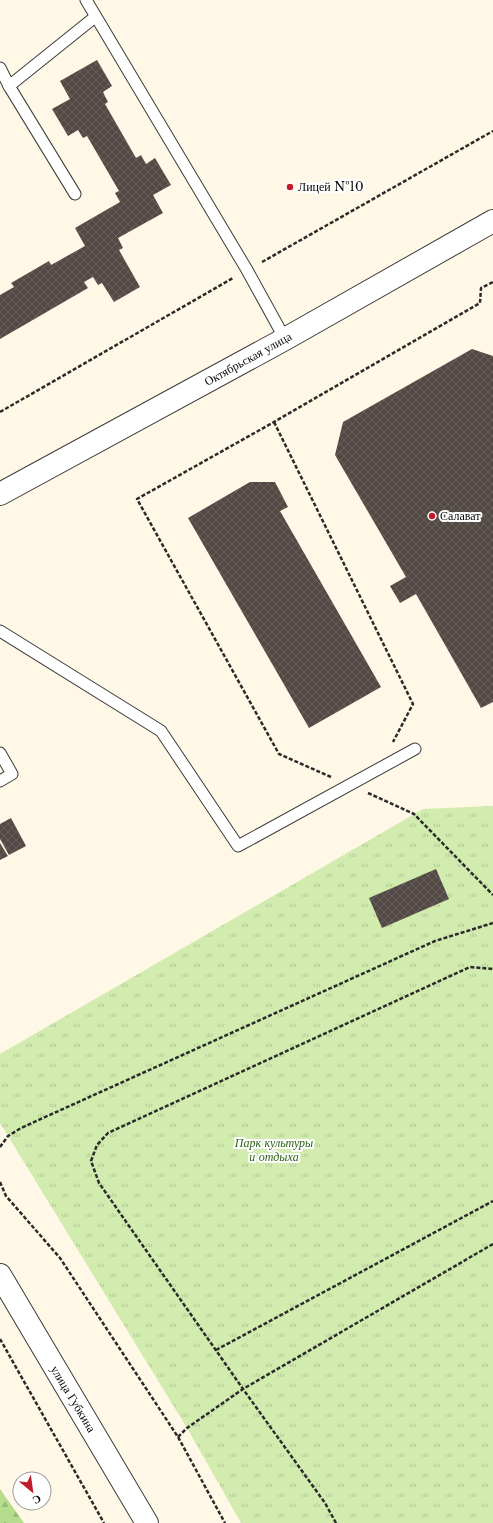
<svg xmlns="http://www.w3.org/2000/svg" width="493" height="1523" viewBox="0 0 493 1523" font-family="'Libre Baskerville',serif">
  <defs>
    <pattern id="grass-tufts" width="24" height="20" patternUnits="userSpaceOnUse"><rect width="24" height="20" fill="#d2ebae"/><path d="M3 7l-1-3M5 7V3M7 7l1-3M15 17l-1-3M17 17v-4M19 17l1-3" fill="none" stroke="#b3c894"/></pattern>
    <pattern id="forest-firs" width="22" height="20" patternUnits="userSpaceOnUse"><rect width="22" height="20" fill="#b6dc8d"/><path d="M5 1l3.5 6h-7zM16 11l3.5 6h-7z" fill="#9bbb78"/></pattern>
    <pattern id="building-cross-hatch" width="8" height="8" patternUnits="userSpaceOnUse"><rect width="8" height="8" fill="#534a45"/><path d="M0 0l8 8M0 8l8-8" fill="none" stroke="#675f5b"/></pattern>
  </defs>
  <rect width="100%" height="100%" fill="#fff8e6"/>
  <polygon fill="url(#grass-tufts)" points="493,806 493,1523 241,1523 187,1428 0,1123 0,1054 423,809"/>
  <polygon fill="url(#forest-firs)" points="0,1489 24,1523 0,1523"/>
  <g fill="url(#building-cross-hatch)">
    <polygon points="97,60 112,86 103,92 108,102 105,104 136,158 141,155 146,164 155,158 171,185 153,195 163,213 118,238 123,248 119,250 140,287 114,302 102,283 98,285 93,277 84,282 88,288 0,339 0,295 14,287 11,283 49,261 51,265 85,246 75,228 120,202 115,193 119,191 87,136 83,138 78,130 68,136 52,109 70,99 60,81"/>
    <polygon points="472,349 493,356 493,702 481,708 416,594 400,603 390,586 406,577 335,455 343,422"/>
    <polygon points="250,482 275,482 288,507 280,511 381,687 309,728 188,518"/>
    <polygon points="11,818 26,846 9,855 0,839 0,824"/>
    <polygon points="0,843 8,856 0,860"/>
    <polygon points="436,869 449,899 382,928 369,898"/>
  </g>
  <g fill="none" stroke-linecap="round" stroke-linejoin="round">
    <g stroke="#3c3c3c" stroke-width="13">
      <g id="service">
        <polyline points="86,0 247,270 285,339"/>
        <polyline points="0,68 9,86 75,194"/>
        <polyline points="9,86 95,17"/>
        <polyline points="0,631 161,731 238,846 415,749"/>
        <polyline points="0,753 12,774 0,781"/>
      </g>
    </g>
    <g stroke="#3c3c3c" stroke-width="24">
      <g id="tertiary">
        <polyline points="0,494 285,339 493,221"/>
        <polyline points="0,1275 147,1523"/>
      </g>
    </g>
    <g stroke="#2b2b2b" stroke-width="2.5" stroke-dasharray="4 2" stroke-linecap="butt">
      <polyline points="262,262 493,131"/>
      <polyline points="0,412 233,278"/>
      <polyline points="274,422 413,704 393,742"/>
      <polyline points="331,777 279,754 137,499 274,422 480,303 481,288 493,282"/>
      <polyline points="368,793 414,814 493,895"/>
      <polyline points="0,1147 8,1136 21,1128 43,1118 435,941 493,923"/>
      <polyline points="0,1182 6,1196 60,1258 178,1437 225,1523"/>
      <polyline points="0,1339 104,1523"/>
      <polyline points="216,1350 493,1201"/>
      <polyline points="178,1437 187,1428 243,1389 493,1244"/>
      <polyline points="336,1523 325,1503 243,1389 99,1183 91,1161 97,1145 108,1133 470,967 493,969"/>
    </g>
    <use href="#service" stroke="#fff" stroke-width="11"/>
    <use href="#tertiary" stroke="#fff" stroke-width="22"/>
  </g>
  <g fill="#c01b2e" stroke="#fff" stroke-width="1.5">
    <circle cx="290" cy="187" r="4"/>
    <circle cx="432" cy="516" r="4"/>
  </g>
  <g text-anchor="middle" stroke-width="4" stroke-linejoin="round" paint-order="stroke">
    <g font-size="12" fill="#090909" stroke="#fff" text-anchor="start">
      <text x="298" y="191">Лицей №10</text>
      <text x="440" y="520">Салават</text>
    </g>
    <g font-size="12" fill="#090909" stroke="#fff">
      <text transform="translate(248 359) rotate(-29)" y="4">Октябрьская улица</text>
      <text transform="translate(73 1399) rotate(59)" y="4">улица Губкина</text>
    </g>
    <g font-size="12" font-style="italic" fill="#2d6318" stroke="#fff">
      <text x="274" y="1147">Парк культуры<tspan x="274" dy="14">и отдыха</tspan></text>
    </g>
  </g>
  <g transform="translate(32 1491) rotate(151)"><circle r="19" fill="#ffffff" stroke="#9d9d9d"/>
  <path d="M0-3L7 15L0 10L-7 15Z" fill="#c01b2e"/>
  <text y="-6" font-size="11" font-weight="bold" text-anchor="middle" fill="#090909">С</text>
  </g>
</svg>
